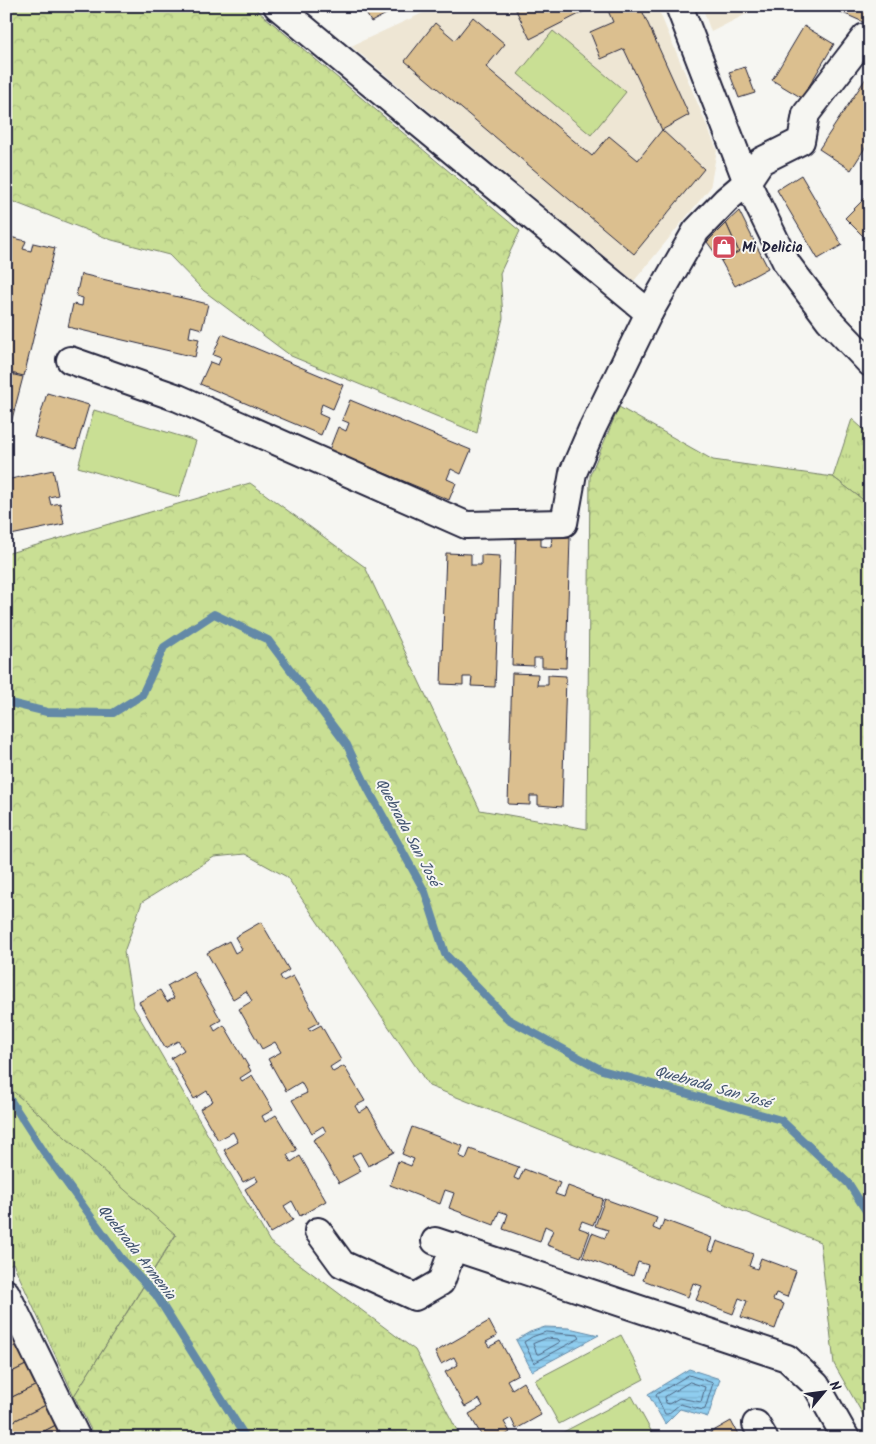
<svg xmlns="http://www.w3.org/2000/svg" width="876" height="1444" viewBox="0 0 876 1444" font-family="Kalam,sans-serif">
  <defs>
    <pattern id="grass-tufts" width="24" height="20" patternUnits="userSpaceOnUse" patternTransform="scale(1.25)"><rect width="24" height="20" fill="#c9df94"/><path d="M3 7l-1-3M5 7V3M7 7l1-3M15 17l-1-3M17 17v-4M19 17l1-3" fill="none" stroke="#acbf80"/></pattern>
    <pattern id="forest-crowns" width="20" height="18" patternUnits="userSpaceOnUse" patternTransform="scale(1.25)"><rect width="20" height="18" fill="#c9df94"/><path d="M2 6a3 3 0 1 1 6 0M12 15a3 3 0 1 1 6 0" fill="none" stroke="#acbf80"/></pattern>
    <pattern id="water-rules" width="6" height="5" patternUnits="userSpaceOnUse" patternTransform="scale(1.25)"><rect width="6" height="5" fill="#8fcdef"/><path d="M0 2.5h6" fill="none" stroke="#7bb0ce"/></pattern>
  </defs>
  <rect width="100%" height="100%" fill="#f6f6f2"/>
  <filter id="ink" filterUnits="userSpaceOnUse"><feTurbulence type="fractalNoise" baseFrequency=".02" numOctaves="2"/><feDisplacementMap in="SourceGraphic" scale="10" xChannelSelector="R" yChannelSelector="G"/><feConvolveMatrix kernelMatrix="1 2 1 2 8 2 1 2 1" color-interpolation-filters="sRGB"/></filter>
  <g filter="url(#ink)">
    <g fill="#eee6d4">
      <polygon points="438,6 657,6 717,150 710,188 634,281 351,46"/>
      <polygon points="702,6 762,6 711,32"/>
    </g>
    <g fill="url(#grass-tufts)" stroke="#768068">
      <polygon points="852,419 870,435 870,505 833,477"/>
      <polygon points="6,1085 176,1234 74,1396 13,1263 6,1266"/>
    </g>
    <g fill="url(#forest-crowns)" stroke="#768068">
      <polygon points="6,6 252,6 520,231 500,273 503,318 482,405 477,433 291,356 204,291 169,255 112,240 6,199"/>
      <polygon points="619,407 713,460 833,477 870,505 870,1427 834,1364 820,1242 429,1086 287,877 245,854 214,857 142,902 124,952 133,1006 270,1242 415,1350 461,1438 95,1438 74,1396 176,1235 6,1085 6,554 250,483 365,567 480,810 587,829 590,475"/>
    </g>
    <g fill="#c9df94" stroke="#768068">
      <polygon points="553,31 626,92 591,135 518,74"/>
      <polygon points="94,410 196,441 179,497 78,467"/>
      <polygon points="621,1335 644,1379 559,1424 535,1380"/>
      <polygon points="632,1396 655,1438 552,1438"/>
    </g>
    <g fill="url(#water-rules)" stroke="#6389a7">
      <polygon points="545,1327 569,1328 599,1335 532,1371 516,1340 530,1332"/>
      <polygon points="689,1369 720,1379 708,1417 680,1409 665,1424 648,1394"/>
    </g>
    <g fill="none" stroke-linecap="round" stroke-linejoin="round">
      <g stroke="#4e6683" stroke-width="1">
        <polygon points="546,1332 578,1335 580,1338 534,1363 524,1342 532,1337"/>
        <polygon points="547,1338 558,1339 560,1342 539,1354 537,1354 533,1344"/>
        <polygon points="689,1375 713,1383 705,1409 703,1410 680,1404 668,1414 665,1414 656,1395"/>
        <polygon points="690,1382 705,1387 701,1402 679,1398 669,1404 666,1403 665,1397"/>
      </g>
      <g stroke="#6389a7" stroke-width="8">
        <polyline points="6,702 47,712 113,713 142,695 164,647 214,614 268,640 347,745 368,789 425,892 445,954 508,1019 602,1070 781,1120 849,1184 870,1217"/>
        <polyline points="6,1085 9,1098 44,1152 121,1258 156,1295 246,1438"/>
      </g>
    </g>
    <g fill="#dbbf8f" stroke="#22223b">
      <polygon points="362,6 387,6 390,12 371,22"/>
      <polygon points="514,6 595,6 530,39"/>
      <polygon points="606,6 640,6 689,115 662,130 624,49 601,59 590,32 613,22"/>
      <polygon points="827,6 870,6 870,25"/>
      <polygon points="473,17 505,44 486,67 592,156 609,136 638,160 662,130 704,169 634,254 405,61 435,23 455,40"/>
      <polygon points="804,26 834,44 802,98 772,80"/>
      <polygon points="745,67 755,93 739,98 729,72"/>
      <polygon points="870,72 870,140 851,170 819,149"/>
      <polygon points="801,175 842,245 818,259 777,190"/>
      <polygon points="870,193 870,229 863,236 845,218"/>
      <polygon points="739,211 755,243 739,252 726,223"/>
      <polygon points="726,223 739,252 721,261 707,242"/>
      <polygon points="6,236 26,241 23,249 31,251 33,243 55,248 24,376 6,372"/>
      <polygon points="755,243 768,268 735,286 721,261"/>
      <polygon points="81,274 208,304 202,329 191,326 189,337 199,339 195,357 68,327 73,304 82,306 83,298 76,296"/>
      <polygon points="222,334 343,385 333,409 322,404 319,414 328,418 321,435 200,384 210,362 218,365 221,358 213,355"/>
      <polygon points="6,373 23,377 6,442"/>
      <polygon points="47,393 89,405 76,449 34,437"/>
      <polygon points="350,400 471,450 461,474 451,469 447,479 456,483 449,500 329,450 338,427 346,431 349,423 342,420"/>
      <polygon points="53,470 58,495 49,497 51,505 60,503 64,524 6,536 6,480"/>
      <polygon points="516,534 541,535 541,546 551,547 552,537 570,537 566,668 542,667 542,658 534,658 534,666 512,665"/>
      <polygon points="446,553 471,554 471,565 481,565 481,555 500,556 495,687 471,686 472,677 463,677 463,685 441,684"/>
      <polygon points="512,673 538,674 537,685 548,685 548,675 566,676 562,807 538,805 538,796 530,796 530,805 508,804"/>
      <polygon points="261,922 289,970 280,976 283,981 293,976 319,1022 308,1028 310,1031 321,1025 341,1060 330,1067 333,1072 344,1066 365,1101 355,1106 359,1113 368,1107 394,1152 368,1166 360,1152 352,1156 361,1171 339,1183 313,1140 326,1132 323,1126 312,1133 292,1100 307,1093 301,1082 286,1091 268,1059 281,1052 275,1042 262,1049 239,1009 252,1001 246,991 233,999 207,953 229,941 235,953 242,949 235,937"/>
      <polygon points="193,971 221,1020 212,1025 215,1031 224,1025 251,1071 240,1078 242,1081 252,1075 273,1110 262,1116 265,1122 276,1115 297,1150 287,1155 291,1162 300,1156 326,1201 300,1216 292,1201 284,1206 293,1220 270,1233 245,1189 258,1181 255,1176 243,1182 224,1150 238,1142 233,1132 218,1140 200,1109 213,1101 207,1091 194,1099 171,1058 184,1050 178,1041 165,1048 139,1002 160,990 167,1002 174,998 167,986"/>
      <polygon points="412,1127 463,1146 459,1156 466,1159 470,1149 519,1167 514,1178 519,1180 524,1169 560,1183 555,1194 564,1197 568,1186 603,1199 593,1225 582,1221 579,1228 590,1232 581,1257 547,1245 553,1230 545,1226 540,1242 503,1229 508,1214 499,1211 494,1225 449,1208 454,1193 445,1190 440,1204 390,1185 398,1161 411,1166 414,1159 402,1154"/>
      <polygon points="605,1199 657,1218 653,1228 660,1231 664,1220 712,1238 708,1250 713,1252 717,1241 753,1254 749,1266 757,1269 761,1258 796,1271 787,1297 776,1293 773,1300 784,1304 775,1329 741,1317 747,1301 739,1298 733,1314 696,1300 702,1286 693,1283 688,1297 643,1280 648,1265 638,1262 633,1276 583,1257 592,1233 605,1238 608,1230 595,1226"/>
      <polygon points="489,1321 497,1336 486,1342 489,1347 500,1341 518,1374 507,1380 512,1389 523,1382 541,1415 516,1429 511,1418 504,1422 510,1432 501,1438 483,1438 469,1414 483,1406 479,1399 465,1407 445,1372 458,1365 454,1357 441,1364 435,1352"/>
      <polygon points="6,1325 17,1345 6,1350"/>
      <polygon points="17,1345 26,1365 6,1375 6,1350"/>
      <polygon points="26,1365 37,1385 6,1400 6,1375"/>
      <polygon points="37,1385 46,1405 6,1425 6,1400"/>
      <polygon points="46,1405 56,1425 31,1438 10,1438 6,1430 6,1425"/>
      <polygon points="731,1421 739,1436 736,1438 701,1438"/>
      <polygon points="56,1425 62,1438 31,1438"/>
    </g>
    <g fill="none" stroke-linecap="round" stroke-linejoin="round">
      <g stroke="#22223b" stroke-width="30">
        <g id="minor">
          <polyline points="277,6 649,313"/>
          <polyline points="679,6 747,182 787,264 829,320 870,363"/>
          <polyline points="70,360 178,398 466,525 564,523 573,473 592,429 649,313 696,231 726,200 747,182 761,161 801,141 806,114 865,37"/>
          <polyline points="318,1231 342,1264 415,1297 441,1282 454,1246"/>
          <polyline points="435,1241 787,1358 816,1385 846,1438"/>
          <polyline points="6,1293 77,1438"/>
          <polyline points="756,1424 764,1438"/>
        </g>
      </g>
      <use href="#minor" stroke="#f6f6f2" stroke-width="26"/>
    </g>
  </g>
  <defs>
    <g id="shop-square" transform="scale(1.25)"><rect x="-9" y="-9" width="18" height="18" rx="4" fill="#d1495b" stroke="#f6f6f2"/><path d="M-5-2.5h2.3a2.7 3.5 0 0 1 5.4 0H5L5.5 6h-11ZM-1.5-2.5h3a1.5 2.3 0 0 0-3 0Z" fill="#fff"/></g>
  </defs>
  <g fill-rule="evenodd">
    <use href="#shop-square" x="724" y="247"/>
  </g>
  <g text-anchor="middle" stroke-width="4" stroke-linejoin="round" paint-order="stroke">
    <g font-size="14" font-weight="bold" fill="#22223b" stroke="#f6f6f2" text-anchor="start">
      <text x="742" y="252">Mi Delicia</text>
    </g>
    <g font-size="15" font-style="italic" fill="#435571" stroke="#f6f6f2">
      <text transform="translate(408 832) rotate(62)" y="5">Quebrada San José</text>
      <text transform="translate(713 1087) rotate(16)" y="5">Quebrada San José</text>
      <text transform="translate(137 1252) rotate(52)" y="5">Quebrada Armenia</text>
    </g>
  </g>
  <rect width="876" height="1444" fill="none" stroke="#f6f6f2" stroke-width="25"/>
  <rect x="12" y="12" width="851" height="1419" fill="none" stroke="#22223b" stroke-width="2" filter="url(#ink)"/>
  <g transform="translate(824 1392) rotate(61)" stroke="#f6f6f2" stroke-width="4" paint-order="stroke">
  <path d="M0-4L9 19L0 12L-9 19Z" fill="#22223b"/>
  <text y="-8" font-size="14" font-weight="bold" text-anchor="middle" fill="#22223b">N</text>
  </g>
</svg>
